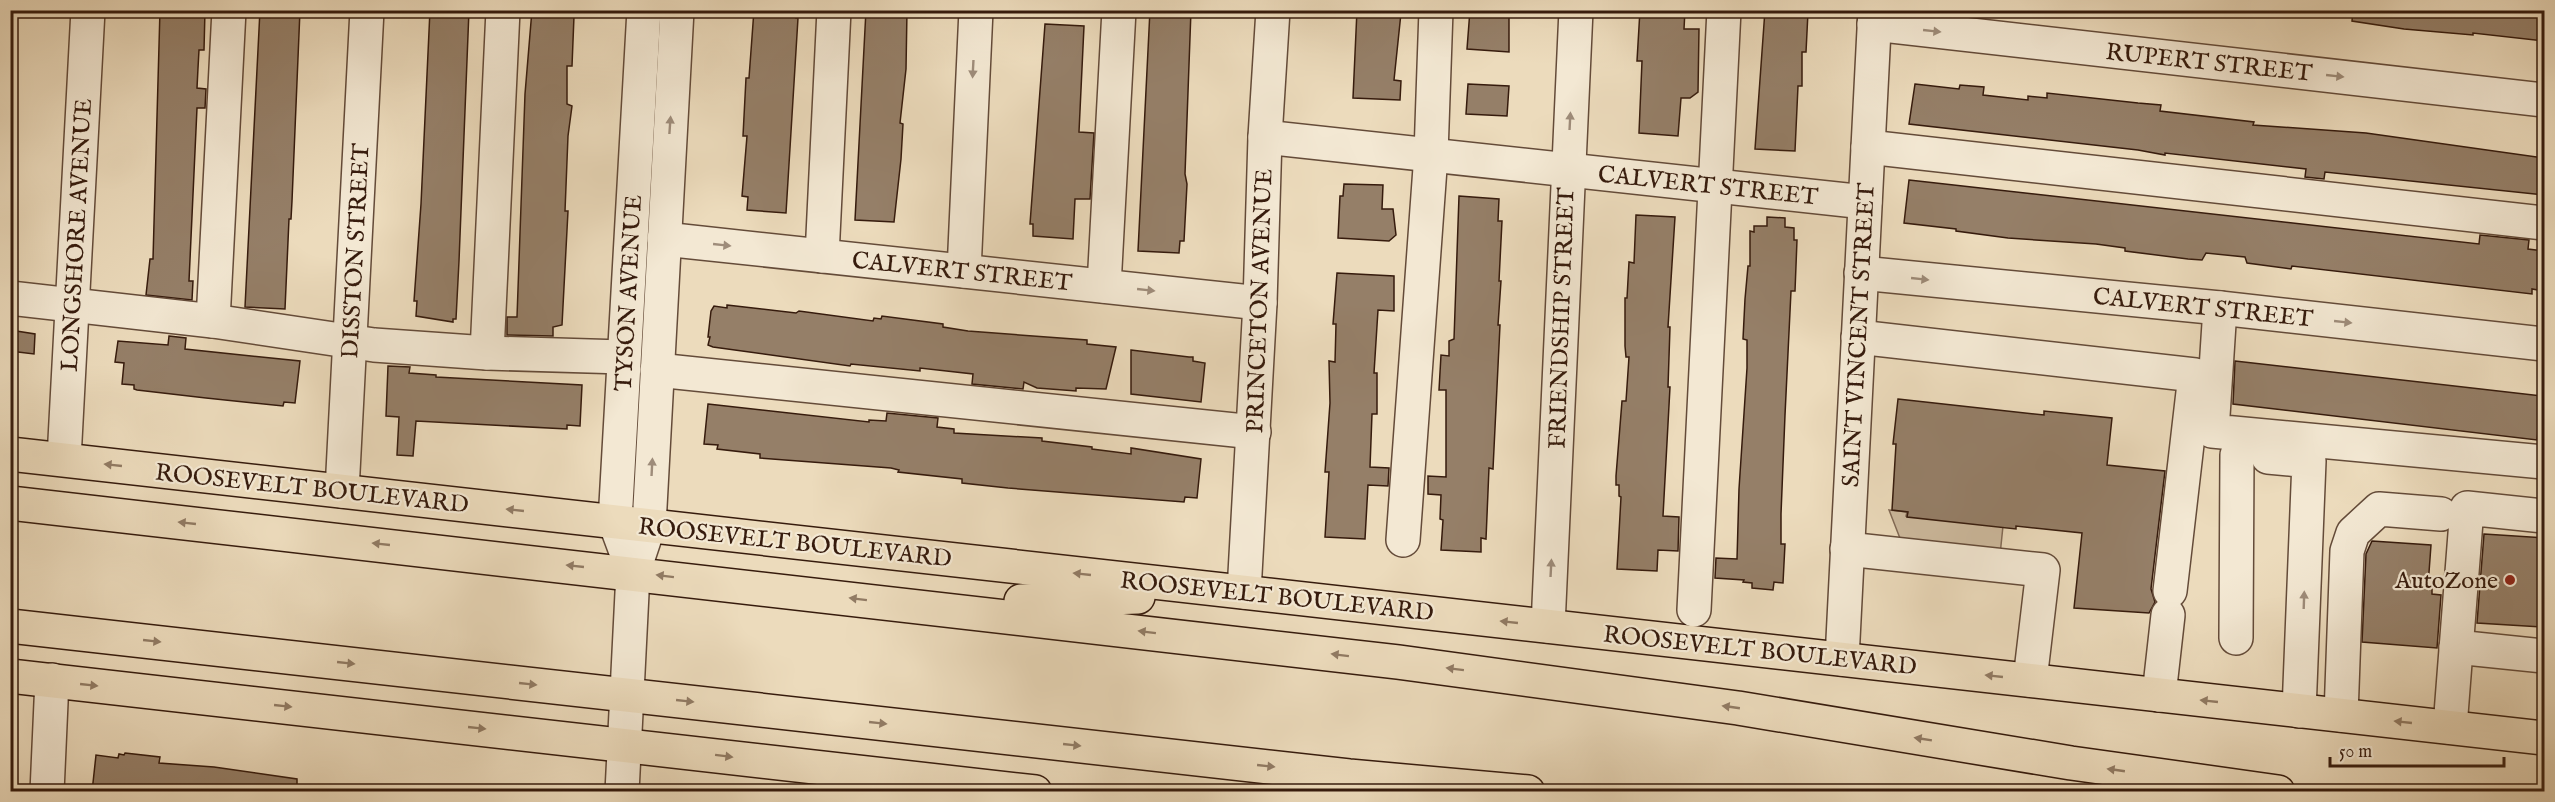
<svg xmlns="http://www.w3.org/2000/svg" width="2555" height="802" viewBox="0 0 2555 802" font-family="'IM FELL English',serif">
  <rect width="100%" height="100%" fill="#ecdbbc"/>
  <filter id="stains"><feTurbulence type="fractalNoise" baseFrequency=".00333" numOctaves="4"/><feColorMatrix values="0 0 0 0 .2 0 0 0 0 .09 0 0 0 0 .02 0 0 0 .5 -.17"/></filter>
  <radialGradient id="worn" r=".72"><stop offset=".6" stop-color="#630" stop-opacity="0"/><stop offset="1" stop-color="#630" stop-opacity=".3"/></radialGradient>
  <polygon fill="#cdba9e" stroke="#826a56" stroke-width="1.5" points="1889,510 1907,512 1906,516 2003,526 2000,555 1903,546"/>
  <g fill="#957f68" stroke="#361b0d" stroke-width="1.5">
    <polygon points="160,10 205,10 204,50 199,50 198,68 197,88 206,89 205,108 197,108 189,281 193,281 192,300 146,295 150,259 153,259"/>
    <polygon points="260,10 300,10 292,201 291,219 289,219 285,309 245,307"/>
    <polygon points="430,10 469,10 459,261 456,319 453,319 453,322 416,316 417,301 414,301 421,204"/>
    <polygon points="532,10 570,10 570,16 574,16 572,66 567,66 567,104 572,106 568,136 565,211 568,211 562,325 553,327 553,336 507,335 507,317 517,317 525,94"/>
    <polygon points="754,10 796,10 796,18 798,18 786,213 747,210 748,197 742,196 747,136 743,136 746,78 749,78"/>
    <polygon points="866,10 907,10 906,69 900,123 903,124 901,159 894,222 855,220"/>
    <polygon points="1150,10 1191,10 1185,174 1187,184 1184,241 1180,241 1179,253 1138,251"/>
    <polygon points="1357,10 1397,10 1397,13 1401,13 1394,80 1401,81 1400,100 1353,98"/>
    <polygon points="1470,10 1509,10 1509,52 1467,49"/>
    <polygon points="1640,10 1685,10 1684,29 1699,29 1698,92 1690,98 1681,98 1678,136 1639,133 1642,61 1637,61"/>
    <polygon points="1765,10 1808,12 1806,52 1802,52 1802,86 1798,86 1795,151 1755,149"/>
    <polygon points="2353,10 2544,10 2544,41 2473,33 2473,35 2404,29 2352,21"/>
    <polygon points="1045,24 1084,26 1079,132 1094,133 1090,199 1075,199 1073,239 1033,236 1033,224 1030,224"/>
    <polygon points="1468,84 1509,86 1507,116 1466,114"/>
    <polygon points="1915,84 1959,89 1960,85 1984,87 1983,95 2028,100 2028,96 2047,98 2047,93 2138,103 2161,105 2160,111 2254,122 2253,125 2366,133 2544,158 2544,195 2325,172 2324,179 2305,177 2306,169 2165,153 2165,155 2138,150 1909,124"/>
    <polygon points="1909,180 2479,244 2480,235 2529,240 2528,249 2544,251 2544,291 2532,289 2532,294 2292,266 2291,269 2247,263 2245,257 2206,253 2202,260 2188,259 2125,251 2125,248 2096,244 2008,238 1956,231 1956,229 1904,223"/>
    <polygon points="1344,184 1383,185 1382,209 1393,209 1396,235 1389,241 1338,238 1340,196 1343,196"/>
    <polygon points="1459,196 1499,199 1498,221 1502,221 1499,281 1501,281 1498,325 1500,325 1493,469 1489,468 1486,539 1481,538 1481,552 1441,550 1443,520 1440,519 1441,495 1428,494 1428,476 1446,477 1446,390 1439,390 1441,355 1449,356 1449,341 1454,339"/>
    <polygon points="1636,215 1675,217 1668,327 1670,327 1668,387 1670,387 1663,516 1679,517 1678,551 1658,550 1657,571 1617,569 1621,497 1619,496 1619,485 1616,485 1616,476 1622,401 1626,401 1629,357 1626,357 1625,346 1625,298 1627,298 1629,262 1634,263"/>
    <polygon points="1767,217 1785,218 1785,227 1794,228 1794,240 1797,240 1795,291 1791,291 1785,415 1781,514 1781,544 1785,544 1783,583 1774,582 1773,590 1752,588 1752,583 1743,582 1744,580 1715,578 1716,558 1737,559 1739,489 1747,368 1747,340 1743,339 1745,299 1748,266 1750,266 1750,231 1754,232 1754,226 1767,226"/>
    <polygon points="1337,273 1394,276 1394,311 1378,310 1374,373 1377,373 1377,414 1372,414 1370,467 1389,468 1388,486 1368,485 1365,539 1325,537 1329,472 1325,472 1330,403 1329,361 1335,362 1336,324 1333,324"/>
    <polygon points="727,305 796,313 799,311 873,321 874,318 881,319 882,316 943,324 943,327 968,331 1087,340 1087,344 1116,347 1106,389 1076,388 1076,391 1037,388 1024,382 1023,389 972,384 973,374 920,368 920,371 851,364 850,366 713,347 708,345 710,337 708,337 711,311 714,306 727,308"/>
    <polygon points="10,330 35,334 34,354 10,351"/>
    <polygon points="169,336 186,338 185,349 300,361 295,403 284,402 283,406 206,398 137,390 134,389 134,385 122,384 124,363 115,362 118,341 168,345"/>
    <polygon points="1131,350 1189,357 1193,357 1193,361 1205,363 1201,402 1131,394"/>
    <polygon points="2235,361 2542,396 2537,440 2233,404"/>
    <polygon points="388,366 410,367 409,373 436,375 436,377 582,385 580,426 567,425 567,429 416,421 413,456 397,455 399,417 386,416"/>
    <polygon points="1898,399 2044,415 2044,411 2112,418 2107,465 2165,471 2151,589 2155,602 2149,613 2074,608 2082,533 2016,526 2016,529 1907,517 1908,512 1892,510 1896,444 1893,444"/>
    <polygon points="708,404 869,422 869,420 886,421 887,413 938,418 937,427 954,429 954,433 1042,438 1042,441 1092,447 1092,449 1131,454 1131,448 1201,459 1197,498 1185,497 1184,502 1008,488 962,483 962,479 898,472 899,470 891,468 760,458 760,454 717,449 718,445 704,444"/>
    <polygon points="2484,534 2544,538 2544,627 2477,623"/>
    <polygon points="2372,541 2431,545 2428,586 2432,586 2432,594 2441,595 2437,648 2362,642 2366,554"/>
    <polygon points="125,753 160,757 159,763 214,767 297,779 297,792 92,792 96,755 118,758 119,754 124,755"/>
  </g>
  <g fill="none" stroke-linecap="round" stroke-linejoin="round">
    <g stroke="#644b39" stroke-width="36">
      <g id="minor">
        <polyline points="1874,24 2544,100"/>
        <polyline points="1265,137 1865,202"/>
        <polyline points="1868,147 2544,223"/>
        <polyline points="664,239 1260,303"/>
        <polyline points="822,256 834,10"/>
        <polyline points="964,271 976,10"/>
        <polyline points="1861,273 2220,308 2544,344"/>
        <polyline points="1104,286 1119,10"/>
        <polyline points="10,298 213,321 374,345 487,353 623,357"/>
        <polyline points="2220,308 2212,431 2544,462"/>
        <polyline points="213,321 229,10"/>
        <polyline points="1858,337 2195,375 2170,591"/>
        <polyline points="487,353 503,10"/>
        <polyline points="657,370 1254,432"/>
        <polyline points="2268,457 2309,461 2299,711"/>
        <polyline points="64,459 88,10"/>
        <polyline points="342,491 367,10"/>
        <polyline points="1403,540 1431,154 1436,10"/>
        <polyline points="625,549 615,522 644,10"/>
        <polyline points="1847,549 2043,570 2030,680"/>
        <polyline points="1244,592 1260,303 1265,137 1273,10"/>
        <polyline points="1694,610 1724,10"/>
        <polyline points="1548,626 1576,10"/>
        <polyline points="2236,638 2237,455"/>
        <polyline points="2456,647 2544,656"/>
        <polyline points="1842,659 1875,10"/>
        <polyline points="2159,695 2168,615"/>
        <polyline points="2341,715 2347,551 2353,533 2379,509 2441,514"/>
        <polyline points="2450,727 2467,508 2544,516"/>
        <polyline points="47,792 52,680"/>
        <polyline points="622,792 633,573 649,525 677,10"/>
      </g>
    </g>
    <g stroke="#361b0d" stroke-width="36">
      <g id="highway">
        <polyline points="10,454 2544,738"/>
        <polyline points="10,503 1398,662 1738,708 2071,763 2278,792"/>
        <polyline points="1021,601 1138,597"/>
        <polyline points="10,626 1349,776 1528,792"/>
        <polyline points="10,676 1035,792"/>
      </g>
    </g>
    <use href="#minor" stroke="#f3e8d3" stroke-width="33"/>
    <use href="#highway" stroke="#ecdbbc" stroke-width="33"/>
  </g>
  <defs><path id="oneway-solid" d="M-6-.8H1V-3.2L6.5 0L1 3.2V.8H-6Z" transform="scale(1.5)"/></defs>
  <g fill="#9e8c7a">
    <use href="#oneway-solid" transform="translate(1932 31) rotate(6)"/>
    <use href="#oneway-solid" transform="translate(973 69) rotate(93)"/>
    <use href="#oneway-solid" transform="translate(2335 76) rotate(6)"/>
    <use href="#oneway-solid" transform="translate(1570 121) rotate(-87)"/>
    <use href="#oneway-solid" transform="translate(670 125) rotate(-86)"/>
    <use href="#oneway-solid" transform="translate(722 245) rotate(6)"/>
    <use href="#oneway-solid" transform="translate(1920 279) rotate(6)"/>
    <use href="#oneway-solid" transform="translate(1146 290) rotate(6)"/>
    <use href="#oneway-solid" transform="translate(2343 322) rotate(6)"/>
    <use href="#oneway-solid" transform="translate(652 467) rotate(-87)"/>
    <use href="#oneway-solid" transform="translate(1551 568) rotate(-87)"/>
    <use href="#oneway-solid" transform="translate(2304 600) rotate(-88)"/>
  </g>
  <g fill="#917b64">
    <use href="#oneway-solid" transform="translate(113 465) rotate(-174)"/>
    <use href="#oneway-solid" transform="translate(515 510) rotate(-174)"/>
    <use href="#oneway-solid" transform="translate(187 523) rotate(-174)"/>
    <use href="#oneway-solid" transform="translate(381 544) rotate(-174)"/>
    <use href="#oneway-solid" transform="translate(575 566) rotate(-174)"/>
    <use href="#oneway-solid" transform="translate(1082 574) rotate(-174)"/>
    <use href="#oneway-solid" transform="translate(665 576) rotate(-173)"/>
    <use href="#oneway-solid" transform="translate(858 599) rotate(-173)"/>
    <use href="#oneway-solid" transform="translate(1509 622) rotate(-174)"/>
    <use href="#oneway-solid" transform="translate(1147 632) rotate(-173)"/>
    <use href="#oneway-solid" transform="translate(152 641) rotate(6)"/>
    <use href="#oneway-solid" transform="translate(1340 655) rotate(-173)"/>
    <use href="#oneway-solid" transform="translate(346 663) rotate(6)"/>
    <use href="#oneway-solid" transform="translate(1455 669) rotate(-173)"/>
    <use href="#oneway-solid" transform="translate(1994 676) rotate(-174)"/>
    <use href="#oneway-solid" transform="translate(528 684) rotate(6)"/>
    <use href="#oneway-solid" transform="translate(89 685) rotate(6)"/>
    <use href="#oneway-solid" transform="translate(685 701) rotate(6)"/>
    <use href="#oneway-solid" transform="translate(2209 701) rotate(-174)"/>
    <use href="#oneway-solid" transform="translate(283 706) rotate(6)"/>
    <use href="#oneway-solid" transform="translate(1731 707) rotate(-172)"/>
    <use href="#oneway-solid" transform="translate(2403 722) rotate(-174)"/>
    <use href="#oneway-solid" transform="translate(878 723) rotate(6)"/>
    <use href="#oneway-solid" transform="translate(477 728) rotate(6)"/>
    <use href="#oneway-solid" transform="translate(1923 739) rotate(-171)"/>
    <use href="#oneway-solid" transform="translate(1072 745) rotate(6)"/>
    <use href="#oneway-solid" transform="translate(724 756) rotate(7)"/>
    <use href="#oneway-solid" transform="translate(1266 766) rotate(6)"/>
    <use href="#oneway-solid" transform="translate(2116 770) rotate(-172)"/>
  </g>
  <circle fill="#8f2418" stroke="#f3e8d3" stroke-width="2" cx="2510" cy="580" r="6"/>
  <g text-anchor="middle" stroke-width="4.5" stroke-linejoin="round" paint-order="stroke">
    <g font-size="24" fill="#361b0d" stroke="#f3e8d3">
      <text transform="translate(2209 62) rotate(6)" y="8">RUPERT STREET</text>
      <text transform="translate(1708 185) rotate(6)" y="8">CALVERT STREET</text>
      <text transform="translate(76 235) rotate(-87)" y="8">LONGSHORE AVENUE</text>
      <text transform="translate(355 251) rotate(-87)" y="8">DISSTON STREET</text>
      <text transform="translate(962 271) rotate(6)" y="8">CALVERT STREET</text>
      <text transform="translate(628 293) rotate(-87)" y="8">TYSON AVENUE</text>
      <text transform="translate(1259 301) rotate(-88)" y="8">PRINCETON AVENUE</text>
      <text transform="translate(2203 307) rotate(6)" y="8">CALVERT STREET</text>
      <text transform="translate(1561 318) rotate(-88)" y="8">FRIENDSHIP STREET</text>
      <text transform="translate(1858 335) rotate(-87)" y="8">SAINT VINCENT STREET</text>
      <text transform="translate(312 488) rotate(6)" y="8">ROOSEVELT BOULEVARD</text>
      <text transform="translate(795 542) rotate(6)" y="8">ROOSEVELT BOULEVARD</text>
      <text transform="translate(1277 596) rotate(6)" y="8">ROOSEVELT BOULEVARD</text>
      <text transform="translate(1760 650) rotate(6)" y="8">ROOSEVELT BOULEVARD</text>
    </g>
    <g font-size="24" fill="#361b0d" stroke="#f3e8d3" text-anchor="end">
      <text x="2498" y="588">AutoZone</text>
    </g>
  </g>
  <rect width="2555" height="802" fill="none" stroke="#ecdbbc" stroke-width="36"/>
  <rect x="12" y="12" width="2531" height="778" fill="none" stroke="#361b0d" stroke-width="3"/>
  <rect x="18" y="18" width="2519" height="766" fill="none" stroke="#361b0d" stroke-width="1.5"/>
  <path d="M2330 757v9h174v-9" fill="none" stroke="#361b0d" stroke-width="3"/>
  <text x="2339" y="757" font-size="18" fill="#361b0d" stroke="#f3e8d3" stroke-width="4.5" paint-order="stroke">50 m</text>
  <rect width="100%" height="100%" filter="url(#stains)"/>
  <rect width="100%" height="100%" fill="url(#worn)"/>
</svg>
